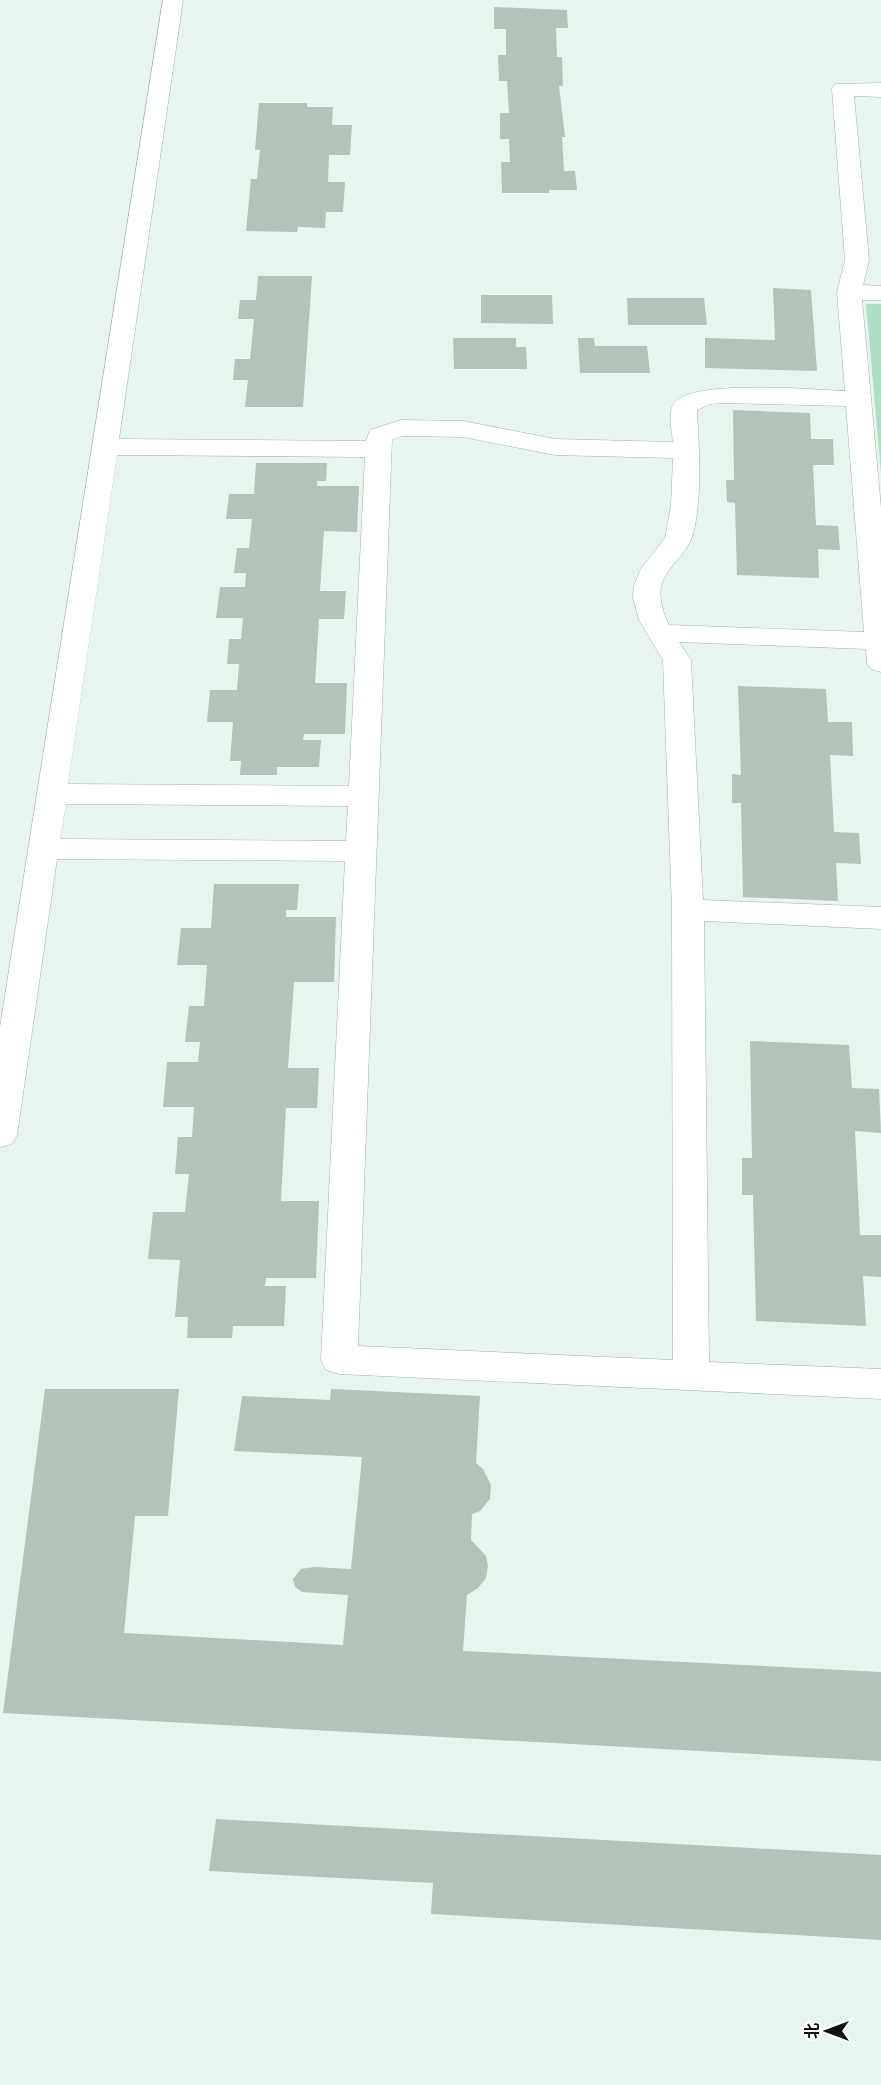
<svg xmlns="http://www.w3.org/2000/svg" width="881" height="2085" viewBox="0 0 881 2085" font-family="'Titillium Web','Noto Sans SC',sans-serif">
  <rect width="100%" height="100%" fill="#e6f5ed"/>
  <polygon fill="#aedfc5" points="866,304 881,304 881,473"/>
  <g fill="#b4c2ba">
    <polygon points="494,7 567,10 568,28 556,28 557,57 562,57 563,86 559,86 565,137 562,137 564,171 575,171 577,190 549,190 549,193 502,193 501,162 510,162 509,139 500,139 500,113 509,113 507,81 499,81 498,55 506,55 506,29 494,29"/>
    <polygon points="259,103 307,103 307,107 333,107 332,125 352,125 350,155 329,155 328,182 345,182 343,212 326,212 325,228 298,227 297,232 246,231 251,179 257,179 260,150 255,150"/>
    <polygon points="258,276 312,276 303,407 245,407 248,380 233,380 235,359 250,359 254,319 238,319 240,300 256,300"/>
    <polygon points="773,288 811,290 817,371 705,368 705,338 775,340"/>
    <polygon points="481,295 552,295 553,324 481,323"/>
    <polygon points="627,298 704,298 707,325 628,325"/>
    <polygon points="453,338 516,338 516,347 526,347 527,369 454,369"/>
    <polygon points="578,338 594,338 595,346 647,346 650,373 580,373"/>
    <polygon points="733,410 810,413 811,439 833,439 834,465 813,465 816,525 838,526 840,550 818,549 819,578 737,575 735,503 727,502 726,480 734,480"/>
    <polygon points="256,463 327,463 326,481 317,481 317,486 359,486 357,532 324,531 320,591 346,591 344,619 319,619 315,683 347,683 345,734 304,734 303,740 321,740 319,767 277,767 277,775 240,775 241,761 230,761 233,722 207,722 210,690 237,690 239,664 227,664 229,639 241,639 243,618 216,618 220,587 245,587 246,573 234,573 237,548 249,548 252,519 226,519 229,494 254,494"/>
    <polygon points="738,686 826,689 828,722 852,722 853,756 830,755 834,832 859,833 861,864 836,863 838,901 743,897 741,803 732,803 732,774 741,775"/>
    <polygon points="214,884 299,884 297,910 286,910 286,917 336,917 334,982 294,982 288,1068 319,1068 317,1108 286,1108 281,1201 319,1201 316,1278 266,1278 265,1286 286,1286 284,1326 233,1326 232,1338 187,1338 188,1317 175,1317 180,1260 148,1259 153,1212 185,1212 189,1174 175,1174 178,1137 192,1137 194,1107 163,1107 167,1062 198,1062 200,1042 185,1042 189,1006 204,1006 207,965 177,965 181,928 211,928"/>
    <polygon points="750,1041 849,1045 852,1088 879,1089 881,1133 855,1131 860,1235 881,1235 881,1277 863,1276 866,1326 756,1321 753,1195 742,1195 742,1158 752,1158"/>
    <polygon points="45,1389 179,1389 168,1516 135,1516 124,1633 343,1645 348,1595 302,1592 295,1587 293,1579 301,1569 314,1567 351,1569 362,1457 234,1451 242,1396 330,1400 331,1389 480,1396 476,1463 483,1469 491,1485 490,1499 480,1511 472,1514 471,1540 486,1556 488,1566 486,1578 478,1588 467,1595 463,1651 881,1672 881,1761 3,1713"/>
    <polygon points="216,1819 881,1855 881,1940 431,1914 433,1883 209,1871"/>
  </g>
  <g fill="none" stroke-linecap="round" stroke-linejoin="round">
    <g stroke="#a4b1aa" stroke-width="1">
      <path id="minor" d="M163 0H183L119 439 366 441 370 430 401 420 463 421 555 439 673 442C672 432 668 414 673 405 686 378 815 390 845 391L837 292 845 260 832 89 835 84 881 83V97L854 96 869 260 863 285 881 286V300H862L881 508V672L871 669 867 663 866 649 679 642 691 660 703 900 881 907V929L704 921 709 1362 881 1369V1399L339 1374 326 1370 321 1360 345 861 57 859 17 1135 12 1144 0 1147V1027ZM725 403 846 406 864 632 669 625C642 569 687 569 695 526 702 488 699 448 697 410L710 404ZM403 436 463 437 555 455 673 458 671 506 665 538 640 570 634 586 633 598 639 620 663 660 672 910 673 1360 358 1346 392 439ZM117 455 365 457 349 786 68 784ZM66 804 348 806 346 841 60 839Z"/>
    </g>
    <use href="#minor" fill="#fff" fill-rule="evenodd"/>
  </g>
  <g transform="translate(827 2031) rotate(270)" stroke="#ffffff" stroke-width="4.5" paint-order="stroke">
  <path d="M0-4.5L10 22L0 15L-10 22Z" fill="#0d110f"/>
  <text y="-9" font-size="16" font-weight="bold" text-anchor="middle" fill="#0d110f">北</text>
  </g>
</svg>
